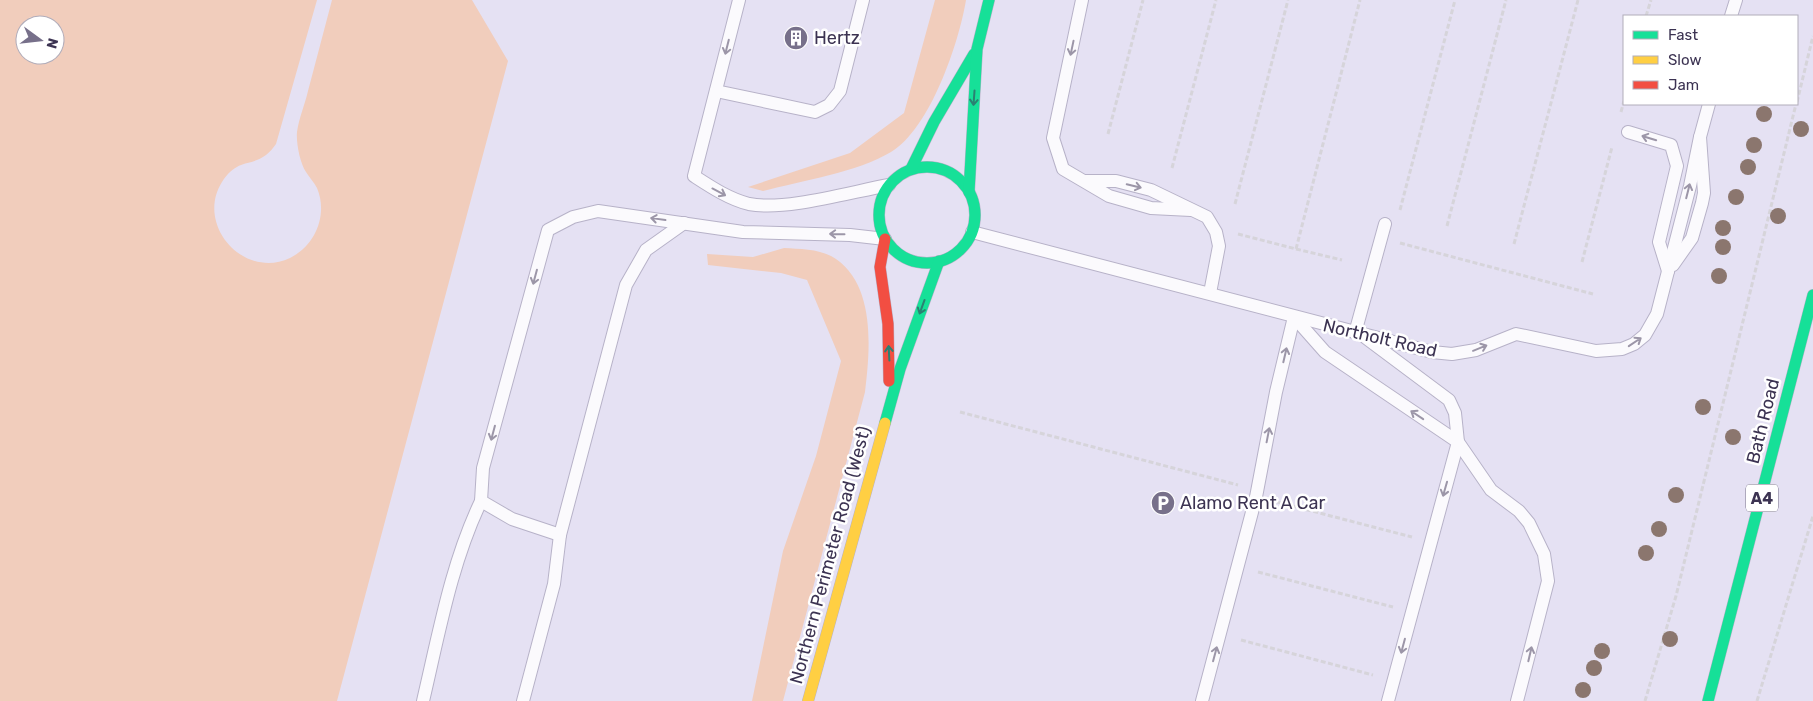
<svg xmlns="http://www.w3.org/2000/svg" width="1813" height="701" viewBox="0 0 1813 701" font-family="Rubik,sans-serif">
  <rect width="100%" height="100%" fill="#e5e1f3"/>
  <g fill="#f1cdbc" fill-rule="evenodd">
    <path d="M0 0H317L276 144C273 148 270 152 266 155 250 167 237 158 222 182 195 225 244 280 290 258 316 245 328 214 317 188 314 182 309 177 306 172 300 163 296 143 297 132 299 118 305 104 308 91 316 61 324 30 332 0H472L508 61 337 701H0ZM25 25H55V55H25Z"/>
    <path d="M935 0H966C959 43 930 129 891 152 858 172 801 181 763 191L748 187 850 153 904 113Z"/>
    <path d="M784 248C801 249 822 249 836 259 876 287 870 351 865 392L783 701H752L783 551 816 456 841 361 807 280 781 273 708 265 707 254 753 257Z"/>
  </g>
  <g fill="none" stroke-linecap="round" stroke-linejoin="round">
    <g stroke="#b7b2c8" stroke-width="14">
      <g id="lane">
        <path d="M739 0 694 176C711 187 729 199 749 204 786 211 850 192 889 185"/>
        <polyline points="1082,0 1053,138 1063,169 1109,196 1151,208 1191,210"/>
        <polyline points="1731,16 1736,0"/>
        <polyline points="716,91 815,112 829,105 840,91 863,0"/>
        <polyline points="1628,132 1671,145 1677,166 1659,242 1668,271"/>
        <polyline points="1086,181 1116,181 1151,190 1207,217 1216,232 1219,246 1210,293"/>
        <polyline points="972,232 1432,352 1452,354 1476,350 1516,334 1596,351 1622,349 1634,344 1645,335 1657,314 1690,186 1700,137"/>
        <polyline points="1673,265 1692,238 1702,203 1704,193 1700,137 1709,104"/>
        <polyline points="1294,317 1325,352 1458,442 1491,490 1519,511 1529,523 1544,554 1548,581 1517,701"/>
        <polyline points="1355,333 1385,224"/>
        <polyline points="1366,338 1449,400 1455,413 1458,442 1388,701"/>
        <polyline points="560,535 512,519 481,501 483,468 548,230 573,217 598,211 743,232 850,235 885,239"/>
        <path d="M423 701C439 633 451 564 481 501"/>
        <polyline points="523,701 554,584 560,535 626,285 646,250 684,223"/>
        <polyline points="1202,701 1256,497 1276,392 1294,317"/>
      </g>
    </g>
    <g stroke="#b7b2c8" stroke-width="12">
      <g id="fast">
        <circle cx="927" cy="215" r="48"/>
        <polyline points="911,169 934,122 974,54"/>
        <polyline points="969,192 977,49 989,0"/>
        <polyline points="885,423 900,369 939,261"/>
        <polyline points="1708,701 1813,295"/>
      </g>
    </g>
    <g stroke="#b7b2c8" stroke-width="12">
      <polyline id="slow" points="808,701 885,423"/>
    </g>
    <g stroke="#b7b2c8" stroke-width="12">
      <polyline id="jam" points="885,239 880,267 888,324 889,381"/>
    </g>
    <g stroke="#d6d4da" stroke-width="3" stroke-dasharray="5 2.5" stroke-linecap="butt">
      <polyline points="1646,16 1651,0"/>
      <polyline points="1797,102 1813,36"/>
      <polyline points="1621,112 1624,101"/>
      <polyline points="1108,134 1143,0"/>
      <polyline points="1172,168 1216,0"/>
      <polyline points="1235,204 1288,0"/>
      <polyline points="1400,210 1455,0"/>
      <polyline points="1447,226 1506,0"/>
      <polyline points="1238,234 1296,249 1360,0"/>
      <polyline points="1400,243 1593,294"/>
      <polyline points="1514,244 1578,0"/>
      <polyline points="1296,249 1342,260"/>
      <polyline points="1582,262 1612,147"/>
      <polyline points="960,412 1238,485"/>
      <polyline points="1277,502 1412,537"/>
      <polyline points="1258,572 1393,607"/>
      <polyline points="1241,640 1373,675"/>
      <polyline points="1645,701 1676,596 1796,104"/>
      <polyline points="1757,701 1813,516"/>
    </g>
    <use href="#lane" stroke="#fbfafd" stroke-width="12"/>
    <use href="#fast" stroke="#16e098" stroke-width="11"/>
    <use href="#slow" stroke="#ffcf43" stroke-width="11"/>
    <use href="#jam" stroke="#f24e42" stroke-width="11"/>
  </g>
  <g fill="#8b766e">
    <circle cx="1764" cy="114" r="8"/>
    <circle cx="1801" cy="129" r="8"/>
    <circle cx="1754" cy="145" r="8"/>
    <circle cx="1748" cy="167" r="8"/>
    <circle cx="1736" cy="197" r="8"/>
    <circle cx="1778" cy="216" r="8"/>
    <circle cx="1723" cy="228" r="8"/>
    <circle cx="1723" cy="247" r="8"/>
    <circle cx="1719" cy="276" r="8"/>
    <circle cx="1703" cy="407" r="8"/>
    <circle cx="1733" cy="437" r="8"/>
    <circle cx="1676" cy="495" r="8"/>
    <circle cx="1659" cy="529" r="8"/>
    <circle cx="1646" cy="553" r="8"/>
    <circle cx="1670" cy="639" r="8"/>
    <circle cx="1602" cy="651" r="8"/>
    <circle cx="1594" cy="668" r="8"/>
    <circle cx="1583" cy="690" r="8"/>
  </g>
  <defs><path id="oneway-shaft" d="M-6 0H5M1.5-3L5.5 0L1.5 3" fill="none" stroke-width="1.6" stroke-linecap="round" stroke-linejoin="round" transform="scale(1.25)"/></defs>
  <g stroke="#9c96a8">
    <use href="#oneway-shaft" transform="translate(727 47) rotate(104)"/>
    <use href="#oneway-shaft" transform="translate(1072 48) rotate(102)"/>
    <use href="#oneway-shaft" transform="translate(1649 138) rotate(-163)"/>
    <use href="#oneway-shaft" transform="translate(1134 186) rotate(14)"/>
    <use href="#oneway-shaft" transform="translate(1688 191) rotate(-76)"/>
    <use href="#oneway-shaft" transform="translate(719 192) rotate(28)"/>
    <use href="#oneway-shaft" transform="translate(658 219) rotate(-172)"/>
    <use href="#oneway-shaft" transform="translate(837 234) rotate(-179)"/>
    <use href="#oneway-shaft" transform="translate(535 277) rotate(105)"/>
    <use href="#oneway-shaft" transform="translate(1635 342) rotate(-34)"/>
    <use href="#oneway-shaft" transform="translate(1480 348) rotate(-22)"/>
    <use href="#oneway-shaft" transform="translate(1285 355) rotate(-77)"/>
    <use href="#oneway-shaft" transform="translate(1417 415) rotate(-146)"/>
    <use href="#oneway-shaft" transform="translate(493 433) rotate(105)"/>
    <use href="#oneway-shaft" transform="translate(1268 435) rotate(-79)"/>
    <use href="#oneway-shaft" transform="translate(1445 489) rotate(106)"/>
    <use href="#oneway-shaft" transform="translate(1403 646) rotate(105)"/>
    <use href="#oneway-shaft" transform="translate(1215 654) rotate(-75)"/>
    <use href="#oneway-shaft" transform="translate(1530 654) rotate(-77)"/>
  </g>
  <g stroke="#2b8172">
    <use href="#oneway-shaft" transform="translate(974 98) rotate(94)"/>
    <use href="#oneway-shaft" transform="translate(922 307) rotate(110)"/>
    <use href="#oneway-shaft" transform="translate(889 353) rotate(-93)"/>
  </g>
  <defs>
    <g id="building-disc" transform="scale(1.25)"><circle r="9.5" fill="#77708a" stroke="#fff"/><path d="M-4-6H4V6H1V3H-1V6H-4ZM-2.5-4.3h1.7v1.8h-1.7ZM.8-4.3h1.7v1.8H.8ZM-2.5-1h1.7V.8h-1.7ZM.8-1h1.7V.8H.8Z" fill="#fff"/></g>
    <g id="parking-disc" transform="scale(1.25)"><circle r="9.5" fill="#77708a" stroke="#fff"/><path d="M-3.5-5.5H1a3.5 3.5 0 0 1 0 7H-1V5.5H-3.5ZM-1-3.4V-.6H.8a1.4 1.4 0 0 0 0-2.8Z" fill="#fff"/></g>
  </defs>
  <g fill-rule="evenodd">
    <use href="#building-disc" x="796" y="38"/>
    <use href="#parking-disc" x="1163" y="503"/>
  </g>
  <g text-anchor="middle" stroke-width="5" stroke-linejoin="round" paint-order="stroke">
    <rect fill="#fff" stroke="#767086" stroke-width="1" x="1746" y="484.5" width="32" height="27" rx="4"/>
    <g font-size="16" font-weight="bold" fill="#3c3352">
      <text x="1762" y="504">A4</text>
    </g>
    <g font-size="18" fill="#3c3352" stroke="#fff" text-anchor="start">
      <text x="814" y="44">Hertz</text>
      <text x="1180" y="509">Alamo Rent A Car</text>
    </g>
    <g font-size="18" fill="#3c3352" stroke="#fff">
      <text transform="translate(1380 338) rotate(13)" y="6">Northolt Road</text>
      <text transform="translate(1763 421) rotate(-76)" y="6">Bath Road</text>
      <text transform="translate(830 555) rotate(-75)" y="6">Northern Perimeter Road (West)</text>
    </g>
  </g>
  <rect x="1623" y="15" width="175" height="90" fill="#ffffff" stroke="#b1adba"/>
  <rect x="1633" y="31" width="25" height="8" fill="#16e098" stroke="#b1adba"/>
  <text x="1668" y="40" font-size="15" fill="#3c3352">Fast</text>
  <rect x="1633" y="56" width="25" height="8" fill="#ffcf43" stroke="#b1adba"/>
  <text x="1668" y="65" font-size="15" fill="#3c3352">Slow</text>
  <rect x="1633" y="81" width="25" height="8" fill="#f24e42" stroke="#b1adba"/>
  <text x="1668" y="90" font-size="15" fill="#3c3352">Jam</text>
  <g transform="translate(40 40) rotate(105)"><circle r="24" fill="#ffffff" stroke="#b1adba"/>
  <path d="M0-4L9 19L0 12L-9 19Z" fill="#77708a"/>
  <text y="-8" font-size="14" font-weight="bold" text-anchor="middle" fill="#3c3352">N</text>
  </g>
</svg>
